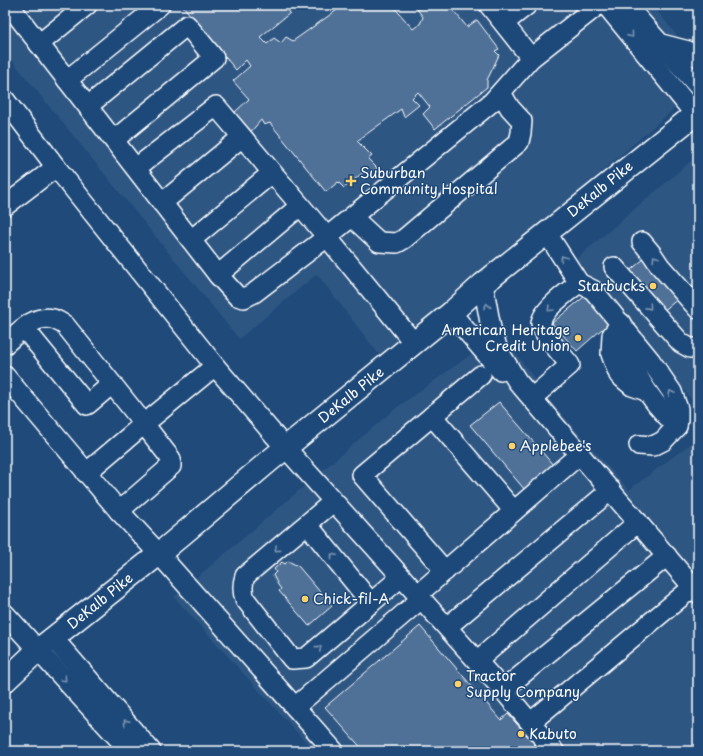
<svg xmlns="http://www.w3.org/2000/svg" width="703" height="756" viewBox="0 0 703 756" font-family="'Playpen Sans',sans-serif">
  <rect width="100%" height="100%" fill="#1f4a7a"/>
  <filter id="ink" filterUnits="userSpaceOnUse"><feTurbulence type="fractalNoise" baseFrequency=".025" numOctaves="2"/><feDisplacementMap in="SourceGraphic" scale="8" xChannelSelector="R" yChannelSelector="G"/><feConvolveMatrix kernelMatrix="1 2 1 2 8 2 1 2 1" color-interpolation-filters="sRGB"/></filter>
  <g filter="url(#ink)">
    <g fill="#2e5683">
      <polygon points="5,5 652,5 698,61 698,88 384,361 317,274 239,339 5,52"/>
      <polygon points="698,155 698,407 575,260"/>
      <polygon points="501,333 553,404 629,490 698,438 698,751 314,751 174,597 396,408"/>
    </g>
    <g fill="#507197" stroke="#fff">
      <polygon points="182,5 284,5 290,13 260,37 267,44 274,38 281,43 286,37 293,41 344,5 392,5 413,29 420,24 423,17 417,9 423,5 449,5 467,27 477,20 499,49 495,51 499,55 490,74 487,80 487,87 435,129 423,114 430,107 418,92 412,98 419,105 404,117 401,109 357,141 372,156 368,159 377,168 370,176 365,171 344,188 338,182 326,192 270,123 264,125 261,120 249,134 234,113 249,99 233,81 250,66 246,60 236,70"/>
      <polygon points="645,258 679,298 661,313 627,273"/>
      <polygon points="585,296 609,323 615,355 602,329 577,351 552,323"/>
      <polygon points="499,402 554,466 525,490 470,425"/>
      <polygon points="288,561 298,566 332,606 309,626 279,591 281,589 278,585 273,575 276,572 274,569 282,562 285,564"/>
      <polygon points="420,626 501,720 508,714 541,751 364,751 325,707"/>
    </g>
    <g fill="none" stroke-linecap="round" stroke-linejoin="round">
      <g stroke="#fff" stroke-width="22">
        <g id="minor">
          <polyline points="9,5 218,275 237,296 244,298 254,293 327,237 216,106 136,168"/>
          <polyline points="489,5 531,58"/>
          <polyline points="606,5 698,118"/>
          <polyline points="626,5 698,86"/>
          <polyline points="504,23 527,5"/>
          <polyline points="39,44 87,5"/>
          <polyline points="67,80 160,5"/>
          <polyline points="5,100 56,167 215,366 275,436 503,690 554,751"/>
          <polyline points="88,106 187,25 214,58 114,140"/>
          <polyline points="162,203 242,137"/>
          <polyline points="5,206 56,167"/>
          <polyline points="352,217 379,242 397,243 404,239 519,142 521,133 522,121 510,108 501,93"/>
          <polyline points="546,232 579,283 593,290 650,360 672,392 678,409 678,420 677,426 663,441 653,446 639,445"/>
          <polyline points="191,240 272,173"/>
          <polyline points="642,242 652,254 660,266 698,309"/>
          <polyline points="614,267 681,343 690,348 698,348"/>
          <polyline points="218,275 300,206"/>
          <polyline points="483,284 491,328 498,350 517,381 698,593"/>
          <polyline points="451,313 501,371"/>
          <polyline points="621,323 612,335 611,354 619,375 632,386 646,391"/>
          <polyline points="24,328 87,405 112,384"/>
          <path d="M622 328C629 366 648 400 677 426"/>
          <polyline points="414,343 327,237 492,102 531,58 598,5"/>
          <path d="M5 344C18 333 34 314 53 319 57 320 61 323 65 325L144 424 215 366"/>
          <polyline points="5,376 119,511 159,554 334,751"/>
          <path d="M532 398 570 365C564 357 541 332 541 324 541 310 569 291 579 283"/>
          <polyline points="432,416 514,511"/>
          <polyline points="86,473 144,424 171,459 171,466 119,511"/>
          <path d="M307 524 371 603 306 658 292 659 245 599C242 591 242 585 245 576L333 502"/>
          <polyline points="445,571 362,475 481,375"/>
          <polyline points="417,595 580,454"/>
          <polyline points="371,603 401,577"/>
          <polyline points="5,614 130,751"/>
          <polyline points="447,627 611,490"/>
          <polyline points="53,638 151,751"/>
          <polyline points="477,661 638,522"/>
          <polyline points="503,690 667,556"/>
          <polyline points="295,707 421,599"/>
          <polyline points="531,722 693,587"/>
        </g>
      </g>
      <g stroke="#fff" stroke-width="25">
        <g id="highway">
          <polyline points="663,46 698,55"/>
          <polyline points="5,681 38,650 159,554 268,462 451,313 483,284 698,112"/>
        </g>
      </g>
      <use href="#minor" stroke="#1f4a7a" stroke-width="19"/>
      <use href="#highway" stroke="#1f4a7a" stroke-width="22"/>
    </g>
    <defs><path id="oneway-chevron" d="M-2-3.5L2.5 0L-2 3.5" fill="none" stroke-width="1.6" stroke-linecap="round" stroke-linejoin="round"/></defs>
    <g stroke="#7992af">
      <use href="#oneway-chevron" transform="translate(631 35) rotate(51)"/>
      <use href="#oneway-chevron" transform="translate(563 258) rotate(-123)"/>
      <use href="#oneway-chevron" transform="translate(655 258) rotate(-123)"/>
      <use href="#oneway-chevron" transform="translate(487 306) rotate(-100)"/>
      <use href="#oneway-chevron" transform="translate(649 307) rotate(48)"/>
      <use href="#oneway-chevron" transform="translate(550 309) rotate(135)"/>
      <use href="#oneway-chevron" transform="translate(671 393) rotate(-116)"/>
      <use href="#oneway-chevron" transform="translate(277 549) rotate(140)"/>
      <use href="#oneway-chevron" transform="translate(333 556) rotate(-129)"/>
      <use href="#oneway-chevron" transform="translate(319 648) rotate(-40)"/>
      <use href="#oneway-chevron" transform="translate(64 679) rotate(47)"/>
      <use href="#oneway-chevron" transform="translate(126 722) rotate(-131)"/>
    </g>
  </g>
  <g fill="#ffd166" stroke="#1f4a7a" stroke-width="1.5">
    <path d="M349 175h4v4h4v4h-4v4h-4v-4h-4v-4h4z"/>
    <circle cx="653" cy="286" r="4"/>
    <circle cx="578" cy="338" r="4"/>
    <circle cx="512" cy="446" r="4"/>
    <circle cx="305" cy="599" r="4"/>
    <circle cx="458" cy="684" r="4"/>
    <circle cx="521" cy="734" r="4"/>
  </g>
  <g text-anchor="middle" stroke-width="3" stroke-linejoin="round" paint-order="stroke">
    <g font-size="14" fill="#fff" stroke="#1f4a7a" text-anchor="start">
      <text x="360" y="178">Suburban<tspan x="360" dy="16">Community Hospital</tspan></text>
      <text x="645" y="291" text-anchor="end">Starbucks</text>
      <text x="570" y="335" text-anchor="end">American Heritage<tspan x="570" dy="16">Credit Union</tspan></text>
      <text x="520" y="451">Applebee's</text>
      <text x="313" y="604">Chick-fil-A</text>
      <text x="466" y="681">Tractor<tspan x="466" dy="16">Supply Company</tspan></text>
      <text x="529" y="739">Kabuto</text>
    </g>
    <g font-size="14" fill="#fff" stroke="#1f4a7a">
      <text transform="translate(600 189) rotate(-39)" y="5">DeKalb Pike</text>
      <text transform="translate(351 395) rotate(-39)" y="5">DeKalb Pike</text>
      <text transform="translate(100 601) rotate(-39)" y="5">DeKalb Pike</text>
    </g>
  </g>
  <rect width="703" height="756" fill="none" stroke="#1f4a7a" stroke-width="20"/>
  <rect x="10" y="10" width="683" height="736" fill="none" stroke="#fff" stroke-width="1.5" filter="url(#ink)"/>
</svg>
